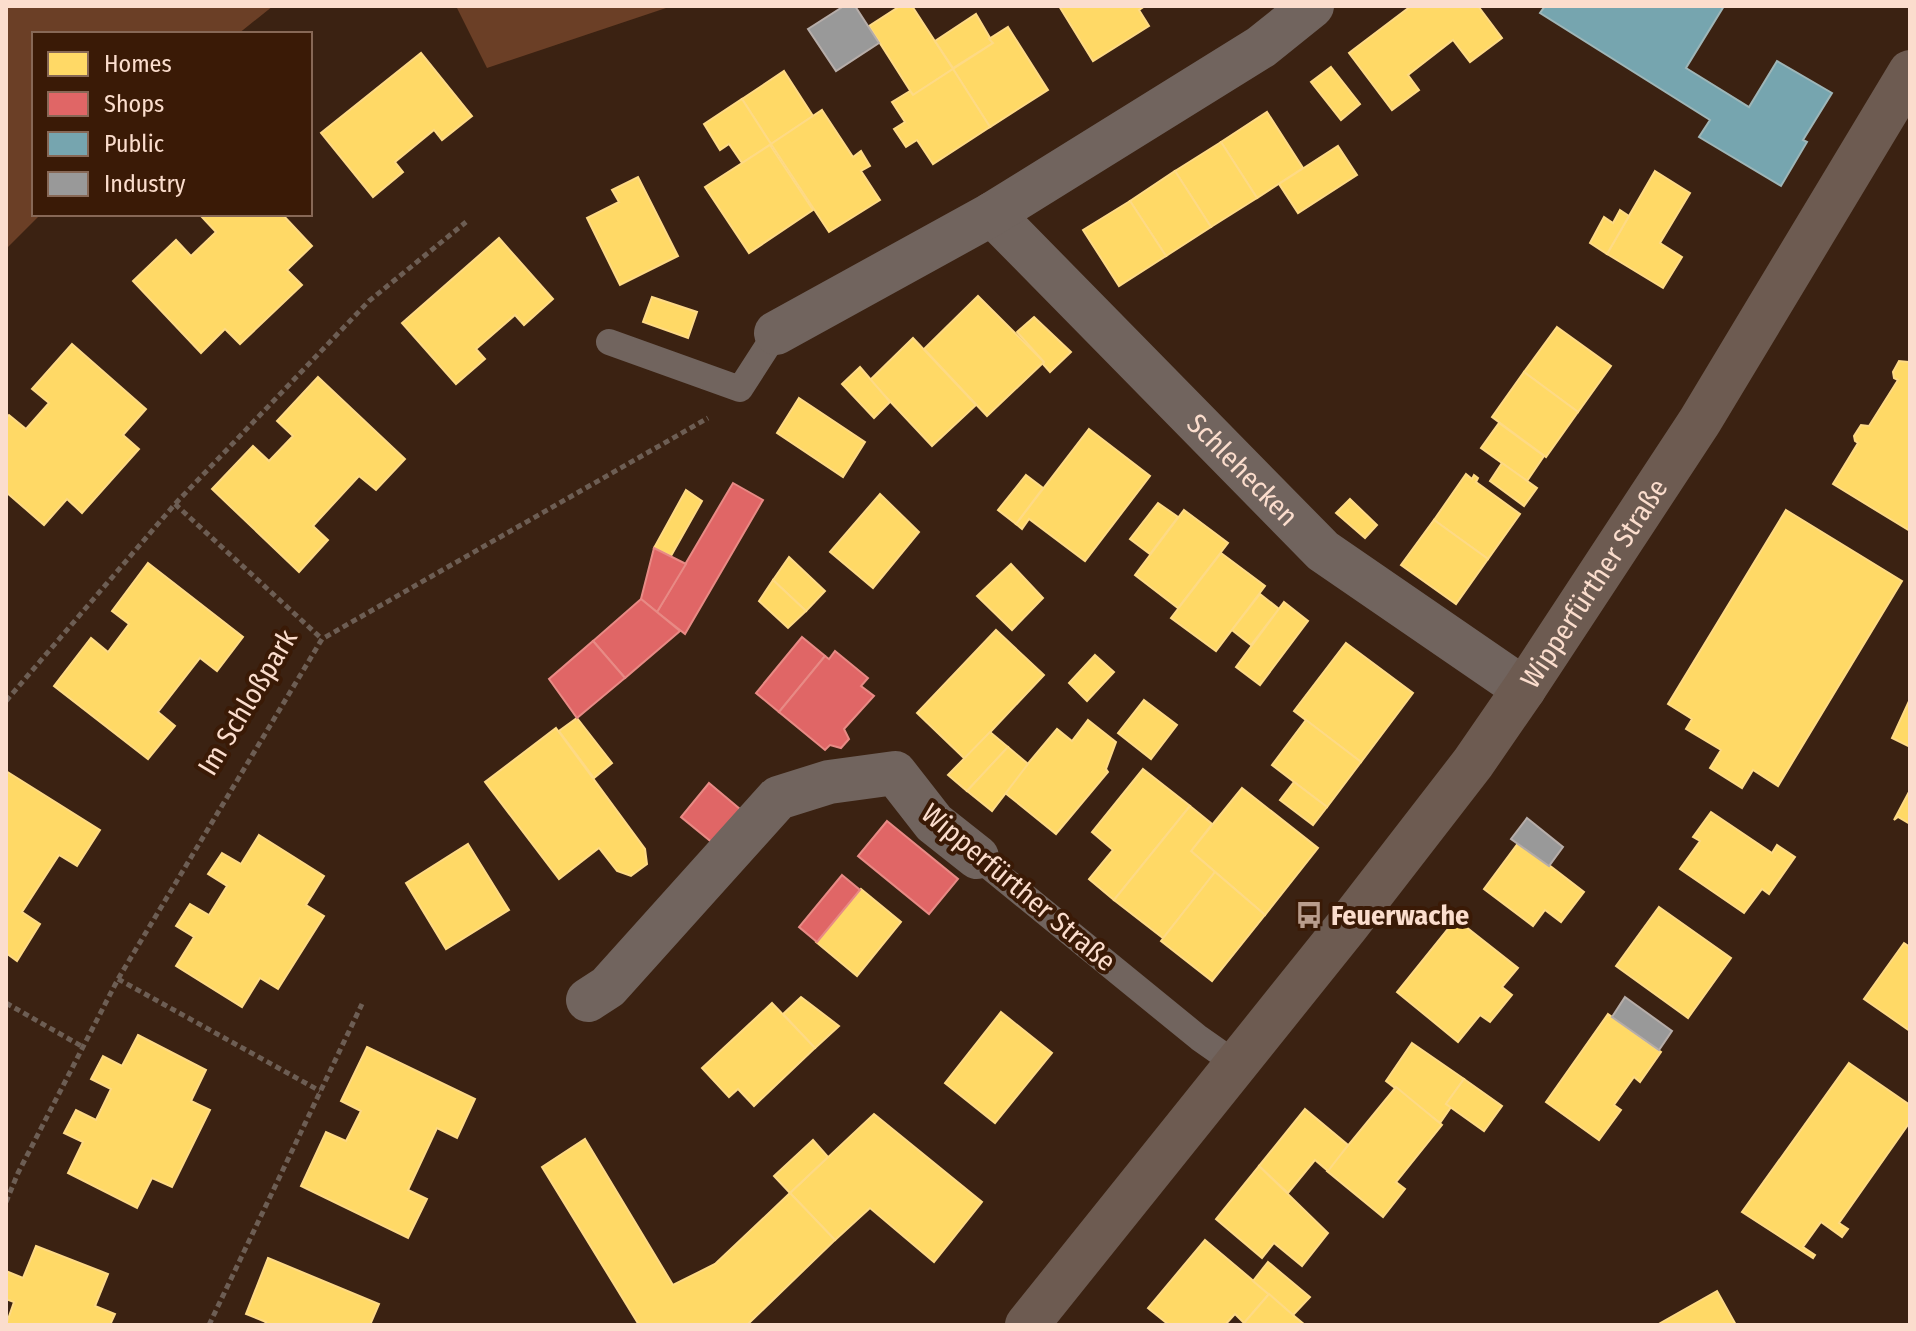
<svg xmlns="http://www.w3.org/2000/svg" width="1916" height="1331" viewBox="0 0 1916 1331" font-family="'Fira Sans Condensed',sans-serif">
  <rect width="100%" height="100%" fill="#3b2212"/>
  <g fill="#6b3f26">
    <polygon points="6,6 273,6 238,34 34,34 34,214 41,214 6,249"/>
    <polygon points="456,6 672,6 487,68"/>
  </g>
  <g fill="#ffd966" stroke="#feda85" stroke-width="2">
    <polygon points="900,6 912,6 953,69 913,95 869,26"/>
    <polygon points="1059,6 1145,6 1139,10 1149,26 1093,61"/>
    <polygon points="1411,6 1478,6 1502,38 1470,62 1453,40 1408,75 1419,90 1392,110 1349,53"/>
    <polygon points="976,14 993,43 953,68 935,41"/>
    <polygon points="1008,27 1048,90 990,127 953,69 993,43 989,39"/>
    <polygon points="421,53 472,116 442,140 434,130 395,162 403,172 373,197 321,133"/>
    <polygon points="1331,67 1360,104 1341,120 1311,82"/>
    <polygon points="953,69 990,127 933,164 917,140 906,147 894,129 905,122 892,102 910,91 913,95"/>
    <polygon points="784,71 813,116 771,144 742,99"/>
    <polygon points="742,99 771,144 742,163 729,144 720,150 704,124"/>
    <polygon points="822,110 853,157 861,151 870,166 861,171 880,200 829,232 771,144"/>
    <polygon points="1267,112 1303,168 1257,198 1221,142"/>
    <polygon points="1221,142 1257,198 1211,227 1175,171"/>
    <polygon points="770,145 813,210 749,253 705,187"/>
    <polygon points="1338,146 1357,175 1298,213 1279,184"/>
    <polygon points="1175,171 1211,227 1166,256 1130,201"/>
    <polygon points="1655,171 1690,193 1660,243 1682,257 1663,288 1607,254"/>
    <polygon points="638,177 678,256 620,285 587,218 619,202 612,190"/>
    <polygon points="1130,201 1166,256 1119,286 1083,230"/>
    <polygon points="1620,210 1629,216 1607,254 1590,243 1604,217 1613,223"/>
    <polygon points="203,214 282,214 312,246 287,270 302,285 240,344 225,329 201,353 133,281 176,240 191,256 216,232 201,216"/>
    <polygon points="499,238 553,299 524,325 515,315 476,349 485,359 456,384 402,323"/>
    <polygon points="978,296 1044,362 987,416 924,349"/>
    <polygon points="652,297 697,312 688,338 643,322"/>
    <polygon points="1034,317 1071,352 1050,372 1043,364 1044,362 1017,332"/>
    <polygon points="1557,327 1611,366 1578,412 1524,372"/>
    <polygon points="913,338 976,405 932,446 870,380"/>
    <polygon points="72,344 146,409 123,435 139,449 82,513 67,499 44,525 6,492 6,418 9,415 26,429 49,403 32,389"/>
    <polygon points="1910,359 1910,531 1833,484 1858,443 1855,441 1854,436 1861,425 1869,426 1898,380 1894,378 1893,372 1899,361 1909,362"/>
    <polygon points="860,367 890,402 874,418 842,384"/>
    <polygon points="1524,372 1578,412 1546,457 1492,417"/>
    <polygon points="318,377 405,459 376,490 359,476 313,526 328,540 299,572 212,489 253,446 269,461 293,436 277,421"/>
    <polygon points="799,398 865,442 843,477 777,433"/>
    <polygon points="1499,423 1544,456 1527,481 1481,448"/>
    <polygon points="1089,429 1150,476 1085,561 1029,519 1022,529 1016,524"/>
    <polygon points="1502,463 1537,488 1524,506 1490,481"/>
    <polygon points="1466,474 1472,479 1474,475 1478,478 1476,482 1520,514 1488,559 1434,520"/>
    <polygon points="1026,475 1043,488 1016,524 998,510"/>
    <polygon points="686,490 702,501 671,556 654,548"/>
    <polygon points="880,494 919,532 873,588 830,552"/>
    <polygon points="1350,499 1377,525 1365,538 1336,513"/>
    <polygon points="1158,503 1178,517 1150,554 1130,539"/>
    <polygon points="1184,510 1228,543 1178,608 1135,575"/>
    <polygon points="1786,510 1902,581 1778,786 1753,770 1742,788 1710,768 1721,750 1686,729 1692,719 1668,704"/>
    <polygon points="1434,520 1488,559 1456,604 1401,565"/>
    <polygon points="1221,553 1265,586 1216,651 1171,618"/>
    <polygon points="789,557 825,591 806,611 773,580"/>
    <polygon points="148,563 243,637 217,671 200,658 158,712 175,726 148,759 54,686 91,638 108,652 129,624 112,611"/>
    <polygon points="1011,564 1043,598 1012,630 977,596"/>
    <polygon points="773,580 806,611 788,628 759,601"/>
    <polygon points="1260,594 1279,609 1251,645 1232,630"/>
    <polygon points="1284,602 1308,621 1260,685 1236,667"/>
    <polygon points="996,630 1044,675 965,759 917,713"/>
    <polygon points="1346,643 1413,693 1361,762 1294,711"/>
    <polygon points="1095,655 1114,672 1087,701 1069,683"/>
    <polygon points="1910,699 1910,747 1892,738"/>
    <polygon points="1144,700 1177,725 1151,759 1118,733"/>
    <polygon points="577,718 612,763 594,778 559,731"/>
    <polygon points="1088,720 1116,742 1106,769 1108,772 1056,834 1004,792 1057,729 1072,741"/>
    <polygon points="1306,720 1361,762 1327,807 1272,765"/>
    <polygon points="556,728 645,849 647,864 631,876 617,871 599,848 559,879 485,782"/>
    <polygon points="990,732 1008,747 967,791 948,775"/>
    <polygon points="1008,747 1028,764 992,811 967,791"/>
    <polygon points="1143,769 1190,806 1114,900 1089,879 1113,850 1092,832"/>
    <polygon points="6,771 100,830 77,866 59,855 22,912 40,924 17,961 6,953"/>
    <polygon points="1294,782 1327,807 1313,825 1280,800"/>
    <polygon points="1242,788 1318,848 1265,915 1191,851"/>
    <polygon points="1910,790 1910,824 1898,817 1894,820"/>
    <polygon points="1190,806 1212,824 1191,851 1215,872 1163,938 1114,900"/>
    <polygon points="1711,812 1772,853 1777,845 1795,857 1769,894 1762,889 1744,913 1680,869 1700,841 1693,837"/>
    <polygon points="259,835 324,876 306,905 324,916 278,989 260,978 242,1007 176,966 194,937 176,926 190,904 209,915 227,886 208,874 222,853 241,864"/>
    <polygon points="1519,842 1584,892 1561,922 1545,910 1533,926 1484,889"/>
    <polygon points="468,844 509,910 446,949 406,883"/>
    <polygon points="1215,872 1265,915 1212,981 1161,941"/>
    <polygon points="861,889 901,922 857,976 816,942"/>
    <polygon points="1659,907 1731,958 1688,1018 1616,966"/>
    <polygon points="1456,919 1518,968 1502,987 1512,995 1490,1022 1480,1015 1458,1042 1397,992"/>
    <polygon points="1904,943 1910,947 1910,1031 1864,999"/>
    <polygon points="801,997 839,1026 815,1048 783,1014"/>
    <polygon points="772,1003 815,1048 754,1106 738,1089 729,1097 702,1068"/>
    <polygon points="1001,1012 1052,1053 995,1123 945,1083"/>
    <polygon points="1608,1014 1661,1052 1640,1082 1634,1077 1614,1105 1621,1110 1599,1140 1546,1102"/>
    <polygon points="138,1035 206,1070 191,1101 210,1110 172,1187 152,1178 137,1208 68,1173 83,1142 64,1133 76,1110 96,1120 111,1089 91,1079 103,1056 122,1066"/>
    <polygon points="1412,1043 1464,1079 1446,1104 1451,1107 1440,1123 1386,1081"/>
    <polygon points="367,1047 475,1099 457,1138 437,1128 408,1190 427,1199 408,1238 301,1186 326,1132 346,1141 361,1111 341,1101"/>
    <polygon points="1849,1063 1910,1105 1910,1122 1839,1223 1848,1229 1842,1237 1821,1222 1803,1247 1815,1255 1813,1258 1742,1212"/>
    <polygon points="1464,1079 1502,1106 1484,1131 1446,1104"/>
    <polygon points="1396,1087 1442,1125 1396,1182 1405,1189 1383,1217 1327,1171"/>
    <polygon points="1305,1109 1348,1145 1328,1171 1315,1160 1288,1193 1259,1166"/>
    <polygon points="874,1114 982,1202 934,1262 870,1208 835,1240 790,1193"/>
    <polygon points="585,1139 673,1285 715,1264 790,1193 835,1240 747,1325 639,1325 542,1167"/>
    <polygon points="813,1140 828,1157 790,1193 774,1176"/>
    <polygon points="1259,1166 1328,1233 1302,1266 1274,1243 1262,1258 1216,1219"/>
    <polygon points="1205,1240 1269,1294 1244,1323 1235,1314 1225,1325 1169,1325 1148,1308"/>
    <polygon points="36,1246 108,1274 95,1306 115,1314 110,1325 6,1325 14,1302 6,1299 6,1271 23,1278"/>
    <polygon points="268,1258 379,1304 370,1325 264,1325 266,1322 246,1314"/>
    <polygon points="1268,1262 1310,1297 1293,1315 1253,1281"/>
    <polygon points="1717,1291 1736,1325 1657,1325"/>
    <polygon points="1269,1294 1293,1315 1305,1325 1247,1325 1244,1323"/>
  </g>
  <g fill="#e06666" stroke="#e88a85" stroke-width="2">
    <polygon points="733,483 763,500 685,634 657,612"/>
    <polygon points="654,548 686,564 657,612 641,599"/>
    <polygon points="641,599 680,631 625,678 593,641"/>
    <polygon points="802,637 825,656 779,712 756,693"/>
    <polygon points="593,641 625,678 577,718 549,679"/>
    <polygon points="835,651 868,678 861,686 874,696 844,729 849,739 841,748 830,745 825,750 779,712 825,656 829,659"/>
    <polygon points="709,783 741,810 714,844 681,817"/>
    <polygon points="887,821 958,879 929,914 858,856"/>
    <polygon points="842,875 860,890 817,942 799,927"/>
  </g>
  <polygon fill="#76a5af" stroke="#9eb6b8" stroke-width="2" points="1545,6 1724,6 1686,68 1749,107 1777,61 1832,93 1803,140 1807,142 1781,186 1699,137 1710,120 1540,13"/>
  <g fill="#999" stroke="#b6ada9" stroke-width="2">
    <polygon points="844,6 855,6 879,43 836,71 808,29"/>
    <polygon points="1527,818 1563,847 1549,866 1511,839"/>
    <polygon points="1625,997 1672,1031 1659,1050 1612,1017"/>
  </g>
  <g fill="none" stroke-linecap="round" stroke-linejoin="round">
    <g stroke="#6d5e54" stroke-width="5" stroke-dasharray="6 4" stroke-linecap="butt">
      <polyline points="175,504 322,639"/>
      <polyline points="6,701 175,504 369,301 466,222"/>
      <polyline points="118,979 320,1091"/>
      <polyline points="6,1003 83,1047"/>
      <polyline points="6,1202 18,1173 118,979 322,639 708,418"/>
      <polyline points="209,1325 362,1004"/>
    </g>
    <g stroke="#71645e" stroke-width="26">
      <polyline points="609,342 740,389 776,333"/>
      <polyline points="977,857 1199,1038 1236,1064"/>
    </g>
    <g stroke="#71645e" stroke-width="44">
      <path id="s1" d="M992 214 1323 551 1524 689"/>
      <polyline points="776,333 992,214 1261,47 1312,6"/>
      <polyline points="588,1000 608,987 778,798 829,782 895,773 934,823 977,857"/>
    </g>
    <path stroke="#6d5b51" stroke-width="44" id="s2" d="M1027 1325 1347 926 1473 763 1524 689 1700 421 1910 72"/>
  </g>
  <defs>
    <g id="bus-bare" transform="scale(2.16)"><path d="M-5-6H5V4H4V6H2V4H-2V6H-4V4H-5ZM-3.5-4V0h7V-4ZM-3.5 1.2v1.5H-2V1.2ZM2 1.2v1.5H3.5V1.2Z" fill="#b89c8c" stroke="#3a1a06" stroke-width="2.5" paint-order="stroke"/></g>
  </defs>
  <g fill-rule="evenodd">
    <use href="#bus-bare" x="1309" y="915"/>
  </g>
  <g text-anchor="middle" stroke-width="8" stroke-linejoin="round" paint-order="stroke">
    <g font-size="28" fill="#fbddcd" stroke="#3a1a06">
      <text dy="10" stroke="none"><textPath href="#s1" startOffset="358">Schlehecken</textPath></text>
      <text dy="10" stroke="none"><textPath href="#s2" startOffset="934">Wipperfürther Straße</textPath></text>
      <text transform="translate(247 702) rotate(-59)" y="10">Im Schloßpark</text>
      <text transform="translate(1019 887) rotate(40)" y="10">Wipperfürther Straße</text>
    </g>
    <g font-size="28" font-weight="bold" fill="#fbddcd" stroke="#3a1a06" text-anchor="start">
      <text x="1331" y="925">Feuerwache</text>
    </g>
  </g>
  <rect width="1916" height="1331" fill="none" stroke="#fbddcd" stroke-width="16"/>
  <rect x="32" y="32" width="280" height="184" fill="#3a1a06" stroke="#876856" stroke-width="2"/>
  <rect x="48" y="52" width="40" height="24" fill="#ffd966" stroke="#876856" stroke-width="2"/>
  <text x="104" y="72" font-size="24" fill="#fbddcd">Homes</text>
  <rect x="48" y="92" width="40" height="24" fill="#e06666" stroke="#876856" stroke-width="2"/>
  <text x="104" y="112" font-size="24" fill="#fbddcd">Shops</text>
  <rect x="48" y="132" width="40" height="24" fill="#76a5af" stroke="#876856" stroke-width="2"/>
  <text x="104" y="152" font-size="24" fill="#fbddcd">Public</text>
  <rect x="48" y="172" width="40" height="24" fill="#999999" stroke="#876856" stroke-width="2"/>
  <text x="104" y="192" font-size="24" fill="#fbddcd">Industry</text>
</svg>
